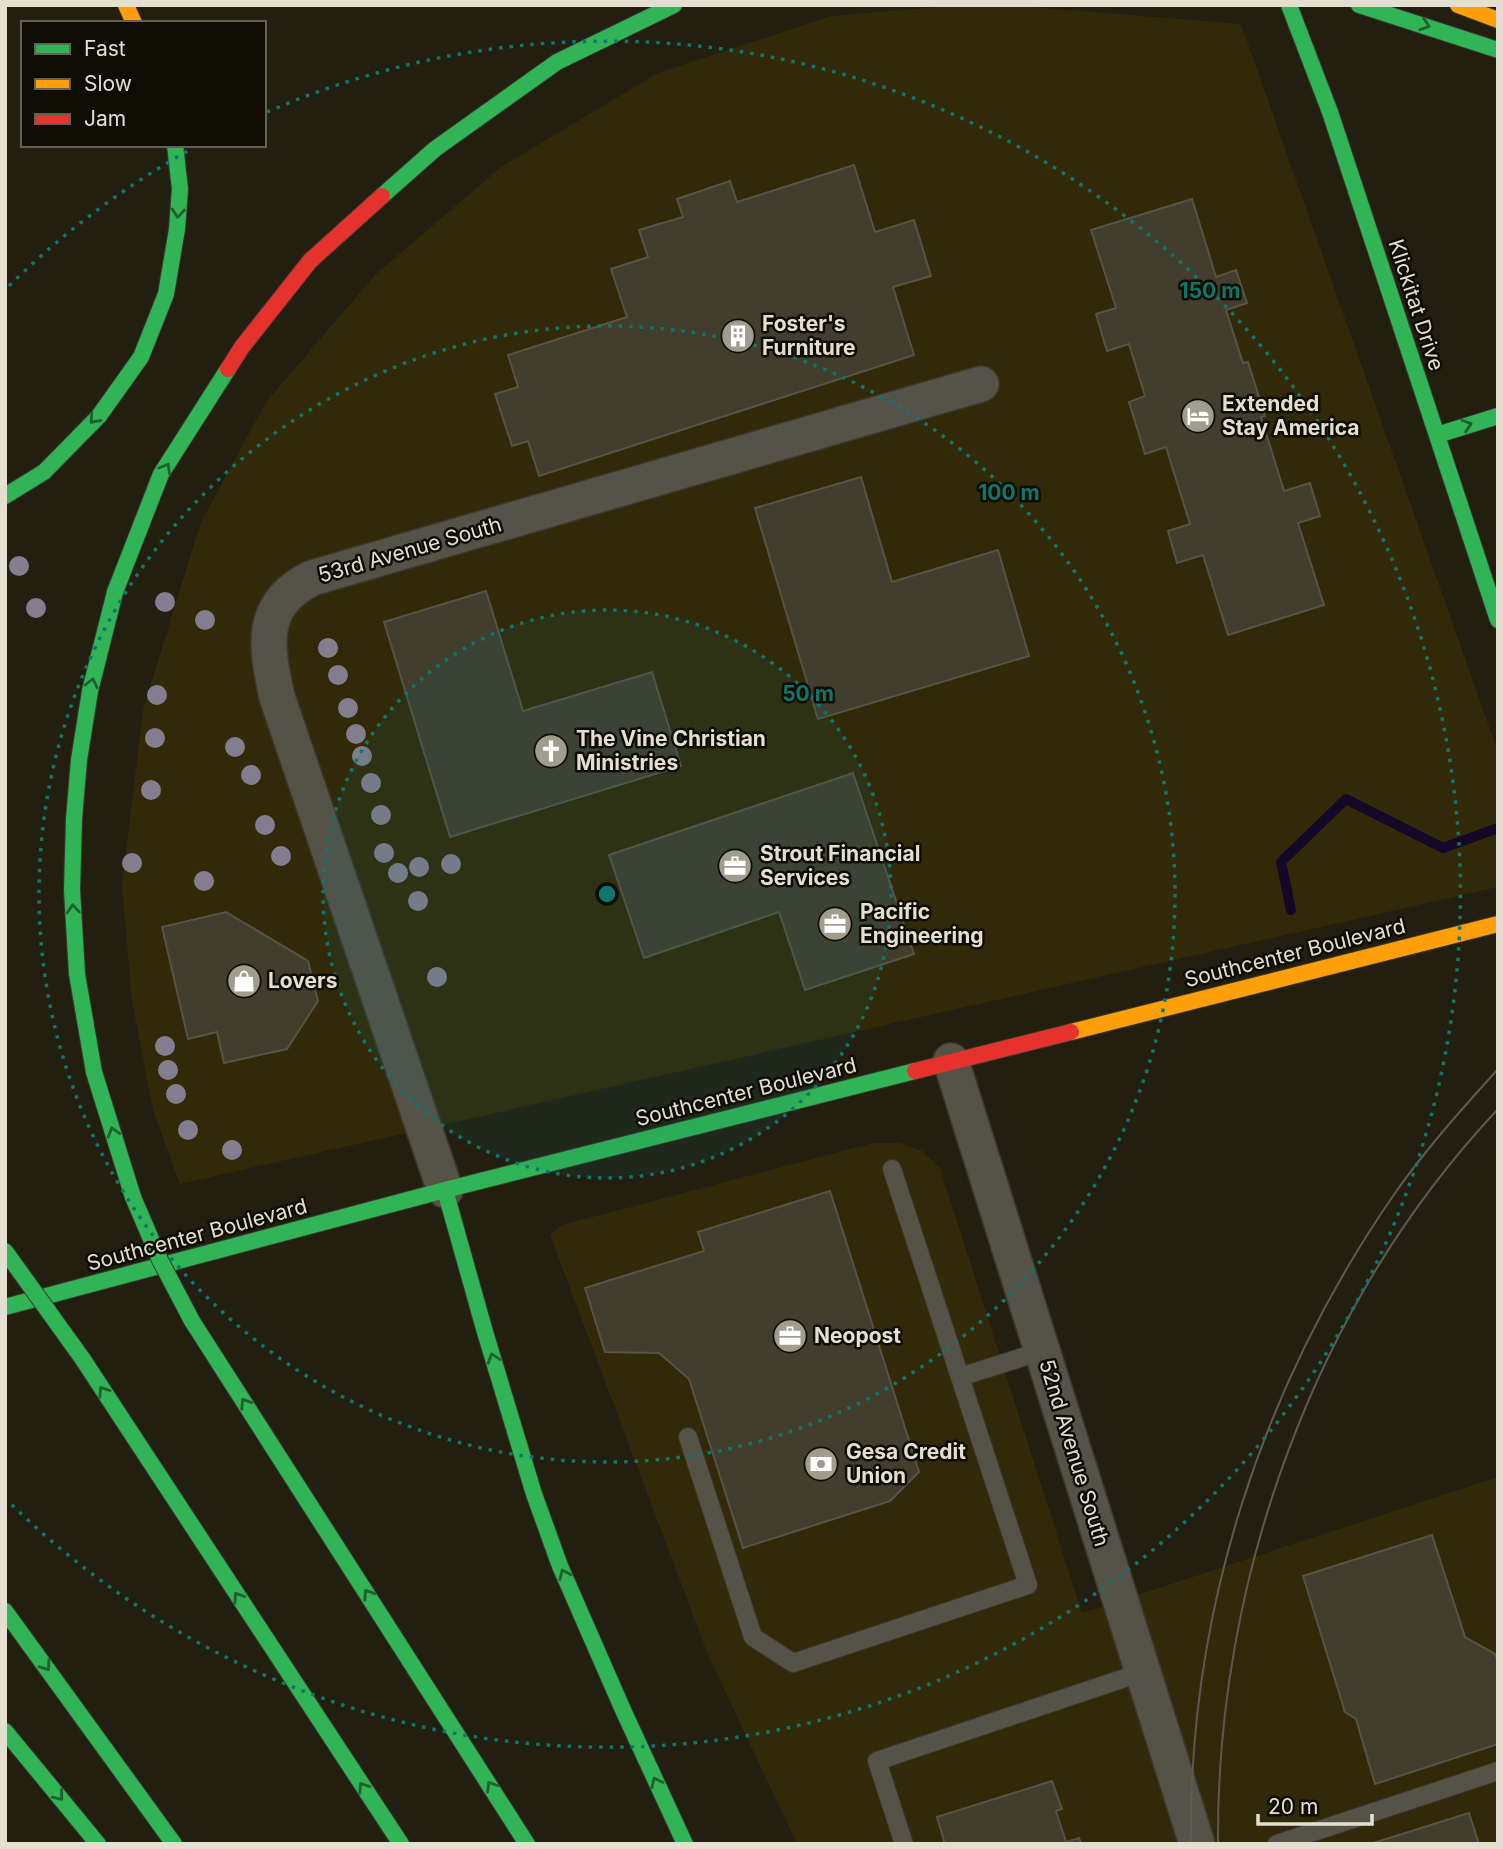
<svg xmlns="http://www.w3.org/2000/svg" width="1503" height="1849" viewBox="0 0 1503 1849" font-family="Inter,sans-serif">
  <rect width="100%" height="100%" fill="#221f11"/>
  <g fill="#312908">
    <polygon points="961,5 1008,5 1241,24 1498,752 1498,887 180,1184 153,1110 132,1001 122,885 143,710 200,524 266,402 375,275 501,167 658,73 831,16"/>
    <polygon points="873,1143 900,1143 922,1151 940,1168 1082,1613 1498,1477 1498,1844 797,1844 708,1655 550,1235 562,1225"/>
  </g>
  <g fill="none" stroke-linecap="round" stroke-linejoin="round">
    <polyline stroke="#130828" stroke-width="10" points="1291,910 1281,862 1346,799 1443,848 1498,828"/>
  </g>
  <g fill="#413e2d" stroke="#565347" stroke-width="2">
    <polygon points="854,165 875,232 914,220 931,276 893,287 914,355 539,476 528,441 512,446 495,394 518,387 508,355 627,317 611,269 648,257 639,230 683,217 677,199 730,181 737,202"/>
    <polygon points="1192,199 1216,277 1236,270 1247,303 1226,310 1243,363 1248,362 1265,416 1261,417 1284,491 1310,483 1320,516 1298,523 1324,605 1228,635 1203,555 1177,563 1168,531 1190,524 1166,447 1145,454 1129,402 1145,396 1129,344 1107,351 1096,314 1116,308 1091,230"/>
    <polygon points="861,477 892,582 998,550 1029,656 818,719 755,508"/>
    <polygon points="486,591 523,711 652,672 681,766 450,837 384,622"/>
    <polygon points="853,773 914,954 805,990 779,912 644,958 609,855"/>
    <polygon points="226,912 308,961 318,1001 287,1049 224,1063 217,1032 188,1039 162,927"/>
    <polygon points="830,1191 919,1472 890,1501 743,1548 689,1379 659,1353 605,1352 585,1288 704,1251 698,1232"/>
    <polygon points="1432,1535 1465,1637 1495,1654 1498,1663 1498,1744 1375,1784 1356,1719 1345,1712 1303,1576"/>
    <polygon points="1052,1781 1062,1809 1056,1811 1066,1842 1079,1838 1081,1844 945,1844 937,1817"/>
    <polygon points="1469,1813 1479,1844 1370,1844"/>
  </g>
  <g fill="none" stroke-linecap="round" stroke-linejoin="round">
    <g stroke="#3b382f" stroke-width="20">
      <g id="lane">
        <polyline points="960,1377 1042,1351"/>
        <polyline points="688,1437 753,1637 793,1663 1028,1585 892,1169"/>
        <polyline points="904,1844 877,1761 1143,1672"/>
        <polyline points="1277,1844 1498,1771"/>
      </g>
    </g>
    <g stroke="#3b382f" stroke-width="38">
      <g id="street">
        <polyline points="951,1061 1197,1844"/>
        <path d="M445 1190 277 697C266 646 258 605 312 578L981 384"/>
      </g>
    </g>
    <g stroke="#3b382f" stroke-width="18">
      <g id="fast">
        <polyline points="1289,5 1330,112 1498,620"/>
        <polyline points="1359,5 1498,50"/>
        <polyline points="382,196 435,149 557,62 674,5"/>
        <polyline points="1437,435 1498,416"/>
        <polyline points="5,496 44,472 99,416 141,357 166,294 177,229 180,189 175,145"/>
        <polyline points="445,1190 485,1332 534,1494 560,1566 623,1710 685,1844"/>
        <polyline points="133,1197 94,1072 77,974 72,890 74,819 79,760 90,691 115,592 161,474 228,369"/>
        <polyline points="5,1307 445,1190 915,1071"/>
        <polyline points="192,1321 527,1844"/>
        <polyline points="82,1358 401,1844"/>
        <polyline points="5,1611 174,1844"/>
        <polyline points="5,1731 98,1844"/>
      </g>
    </g>
    <g stroke="#3b382f" stroke-width="18">
      <g id="slow">
        <polyline points="126,5 134,23"/>
        <polyline points="1458,5 1498,20"/>
        <polyline points="1071,1032 1498,924"/>
      </g>
    </g>
    <g stroke="#3b382f" stroke-width="18">
      <g id="jam">
        <polyline points="228,369 242,347 310,261 382,196"/>
        <polyline points="915,1071 1071,1032"/>
      </g>
    </g>
    <use href="#lane" stroke="#555248" stroke-width="18"/>
    <use href="#street" stroke="#555248" stroke-width="35"/>
    <use href="#fast" stroke="#30b455" stroke-width="16"/>
    <use href="#slow" stroke="#ff9f0a" stroke-width="16"/>
    <use href="#jam" stroke="#e5322d" stroke-width="16"/>
    <g stroke="#5e5a51" stroke-width="2">
      <path d="M1191 1844C1188 1612 1262 1386 1393 1196 1424 1151 1461 1110 1498 1069"/>
      <path d="M1218 1844C1216 1578 1315 1304 1498 1109"/>
    </g>
    <g stroke="#3b382f" stroke-width="18" stroke-linecap="butt">
      <g id="fast-bridge">
        <polyline points="133,1197 160,1260 192,1321"/>
        <polyline points="5,1251 82,1358"/>
      </g>
    </g>
    <use href="#fast-bridge" stroke="#30b455" stroke-width="16"/>
  </g>
  <g fill="#827e8f">
    <circle cx="19" cy="566" r="10"/>
    <circle cx="165" cy="602" r="10"/>
    <circle cx="36" cy="608" r="10"/>
    <circle cx="205" cy="620" r="10"/>
    <circle cx="328" cy="648" r="10"/>
    <circle cx="338" cy="675" r="10"/>
    <circle cx="157" cy="695" r="10"/>
    <circle cx="348" cy="708" r="10"/>
    <circle cx="356" cy="734" r="10"/>
    <circle cx="155" cy="738" r="10"/>
    <circle cx="235" cy="747" r="10"/>
    <circle cx="362" cy="756" r="10"/>
    <circle cx="251" cy="775" r="10"/>
    <circle cx="371" cy="783" r="10"/>
    <circle cx="151" cy="790" r="10"/>
    <circle cx="381" cy="815" r="10"/>
    <circle cx="265" cy="825" r="10"/>
    <circle cx="384" cy="853" r="10"/>
    <circle cx="281" cy="856" r="10"/>
    <circle cx="132" cy="863" r="10"/>
    <circle cx="451" cy="864" r="10"/>
    <circle cx="419" cy="867" r="10"/>
    <circle cx="398" cy="873" r="10"/>
    <circle cx="204" cy="881" r="10"/>
    <circle cx="418" cy="901" r="10"/>
    <circle cx="437" cy="977" r="10"/>
    <circle cx="165" cy="1046" r="10"/>
    <circle cx="168" cy="1070" r="10"/>
    <circle cx="176" cy="1094" r="10"/>
    <circle cx="188" cy="1130" r="10"/>
    <circle cx="232" cy="1150" r="10"/>
  </g>
  <defs><path id="oneway-chevron" d="M-2-3.5L2.5 0L-2 3.5" fill="none" stroke-width="1.6" stroke-linecap="round" stroke-linejoin="round" transform="scale(1.75)"/></defs>
  <g stroke="#20602c">
    <use href="#oneway-chevron" transform="translate(1425 25) rotate(18)"/>
    <use href="#oneway-chevron" transform="translate(178 213) rotate(95)"/>
    <use href="#oneway-chevron" transform="translate(94 419) rotate(132)"/>
    <use href="#oneway-chevron" transform="translate(1467 425) rotate(-18)"/>
    <use href="#oneway-chevron" transform="translate(166 468) rotate(-60)"/>
    <use href="#oneway-chevron" transform="translate(92 683) rotate(-77)"/>
    <use href="#oneway-chevron" transform="translate(73 909) rotate(-94)"/>
    <use href="#oneway-chevron" transform="translate(113 1132) rotate(-107)"/>
    <use href="#oneway-chevron" transform="translate(493 1358) rotate(-108)"/>
    <use href="#oneway-chevron" transform="translate(103 1391) rotate(-123)"/>
    <use href="#oneway-chevron" transform="translate(245 1403) rotate(-123)"/>
    <use href="#oneway-chevron" transform="translate(564 1574) rotate(-113)"/>
    <use href="#oneway-chevron" transform="translate(368 1594) rotate(-123)"/>
    <use href="#oneway-chevron" transform="translate(238 1597) rotate(-123)"/>
    <use href="#oneway-chevron" transform="translate(46 1666) rotate(54)"/>
    <use href="#oneway-chevron" transform="translate(656 1782) rotate(-115)"/>
    <use href="#oneway-chevron" transform="translate(491 1786) rotate(-122)"/>
    <use href="#oneway-chevron" transform="translate(363 1787) rotate(-123)"/>
    <use href="#oneway-chevron" transform="translate(59 1796) rotate(51)"/>
  </g>
  <circle cx="607" cy="894" r="284" fill="#0f766e" fill-opacity=".12"/>
  <g fill="none" stroke="#0f766e" stroke-width="3.5" stroke-dasharray="3.5 7">
    <circle cx="607" cy="894" r="284"/>
    <circle cx="607" cy="894" r="568"/>
    <path d="M9 286A853 853 0 0 1 193 148M267 112A853 853 0 1 1 9 1502"/>
  </g>
  <defs>
    <g id="building-disc" transform="scale(1.75)"><circle r="9.5" fill="#a09c8e" stroke="#0f0c03"/><path d="M-4-6H4V6H1V3H-1V6H-4ZM-2.5-4.3h1.7v1.8h-1.7ZM.8-4.3h1.7v1.8H.8ZM-2.5-1h1.7V.8h-1.7ZM.8-1h1.7V.8H.8Z" fill="#fff"/></g>
    <g id="hotel-disc" transform="scale(1.75)"><circle r="9.5" fill="#a09c8e" stroke="#0f0c03"/><path d="M-6-4.5h1.5V1H6V5H4.5V3h-9V5H-6ZM-4 0a1.8 1.8 0 1 1 3.6 0ZM.5 0V-2.5h3Q6-2.5 6 0Z" fill="#fff"/></g>
    <g id="church-disc" transform="scale(1.75)"><circle r="9.5" fill="#a09c8e" stroke="#0f0c03"/><path d="M-1.2-6h2.4v3.5h3.3v2.4h-3.3V6h-2.4V-.1h-3.3v-2.4h3.3Z" fill="#fff"/></g>
    <g id="office-disc" transform="scale(1.75)"><circle r="9.5" fill="#a09c8e" stroke="#0f0c03"/><path d="M-6-3h4V-5.5h4V-3h4V5H-6ZM-1-4.5V-3h2v-1.5ZM-6 0V1H6V0Z" fill="#fff"/></g>
    <g id="shop-disc" transform="scale(1.75)"><circle r="9.5" fill="#a09c8e" stroke="#0f0c03"/><path d="M-5-2.5h2.3a2.7 3.5 0 0 1 5.4 0H5L5.5 6h-11ZM-1.5-2.5h3a1.5 2.3 0 0 0-3 0Z" fill="#fff"/></g>
    <g id="bank-disc" transform="scale(1.75)"><circle r="9.5" fill="#a09c8e" stroke="#0f0c03"/><path d="M-6-4H6V4H-6ZM0-2.3a2.3 2.3 0 1 0 0 4.6a2.3 2.3 0 1 0 0-4.6Z" fill="#fff"/></g>
  </defs>
  <g fill-rule="evenodd">
    <use href="#building-disc" x="738" y="336"/>
    <use href="#hotel-disc" x="1198" y="416"/>
    <use href="#church-disc" x="551" y="751"/>
    <use href="#office-disc" x="735" y="866"/>
    <use href="#office-disc" x="835" y="924"/>
    <use href="#shop-disc" x="244" y="981"/>
    <use href="#office-disc" x="790" y="1336"/>
    <use href="#bank-disc" x="821" y="1464"/>
  </g>
  <g text-anchor="middle" stroke-width="5" stroke-linejoin="round" paint-order="stroke">
    <g font-size="21" fill="#e4e0d1" stroke="#0f0c03">
      <text transform="translate(1416 305) rotate(72)" y="7">Klickitat Drive</text>
      <text transform="translate(410 550) rotate(-16)" y="7">53rd Avenue South</text>
      <text transform="translate(1295 953) rotate(-14)" y="7">Southcenter Boulevard</text>
      <text transform="translate(746 1092) rotate(-14)" y="7">Southcenter Boulevard</text>
      <text transform="translate(197 1235) rotate(-15)" y="7">Southcenter Boulevard</text>
      <text transform="translate(1074 1453) rotate(73)" y="7">52nd Avenue South</text>
    </g>
    <g font-size="21" font-weight="bold" fill="#e4e0d1" stroke="#0f0c03" text-anchor="start">
      <text x="762" y="331">Foster's<tspan x="762" dy="24">Furniture</tspan></text>
      <text x="1222" y="411">Extended<tspan x="1222" dy="24">Stay America</tspan></text>
      <text x="576" y="746">The Vine Christian<tspan x="576" dy="24">Ministries</tspan></text>
      <text x="760" y="861">Strout Financial<tspan x="760" dy="24">Services</tspan></text>
      <text x="860" y="919">Pacific<tspan x="860" dy="24">Engineering</tspan></text>
      <text x="268" y="988">Lovers</text>
      <text x="814" y="1343">Neopost</text>
      <text x="846" y="1459">Gesa Credit<tspan x="846" dy="24">Union</tspan></text>
    </g>
  </g>
  <circle cx="607" cy="894" r="10" fill="#0f766e" stroke="#0f0c03" stroke-width="3.5"/>
  <g font-size="21" text-anchor="middle" font-weight="bold" fill="#0f766e" stroke="#0f0c03" stroke-width="5" stroke-linejoin="round" paint-order="stroke">
    <text x="1210" y="298">150 m</text>
    <text x="1009" y="500">100 m</text>
    <text x="808" y="701">50 m</text>
  </g>
  <rect width="1503" height="1849" fill="none" stroke="#e4e0d1" stroke-width="14"/>
  <rect x="21" y="21" width="245" height="126" fill="#0f0c03" stroke="#646155" stroke-width="2"/>
  <rect x="35" y="44" width="35" height="10" fill="#30b455" stroke="#646155" stroke-width="2"/>
  <text x="84" y="56" font-size="21" fill="#e4e0d1">Fast</text>
  <rect x="35" y="79" width="35" height="10" fill="#ff9f0a" stroke="#646155" stroke-width="2"/>
  <text x="84" y="91" font-size="21" fill="#e4e0d1">Slow</text>
  <rect x="35" y="114" width="35" height="10" fill="#e5322d" stroke="#646155" stroke-width="2"/>
  <text x="84" y="126" font-size="21" fill="#e4e0d1">Jam</text>
  <path d="M1258 1814v10h114v-10" fill="none" stroke="#e4e0d1" stroke-width="3.5"/>
  <text x="1268" y="1814" font-size="21" fill="#e4e0d1" stroke="#0f0c03" stroke-width="5" paint-order="stroke">20 m</text>
</svg>
